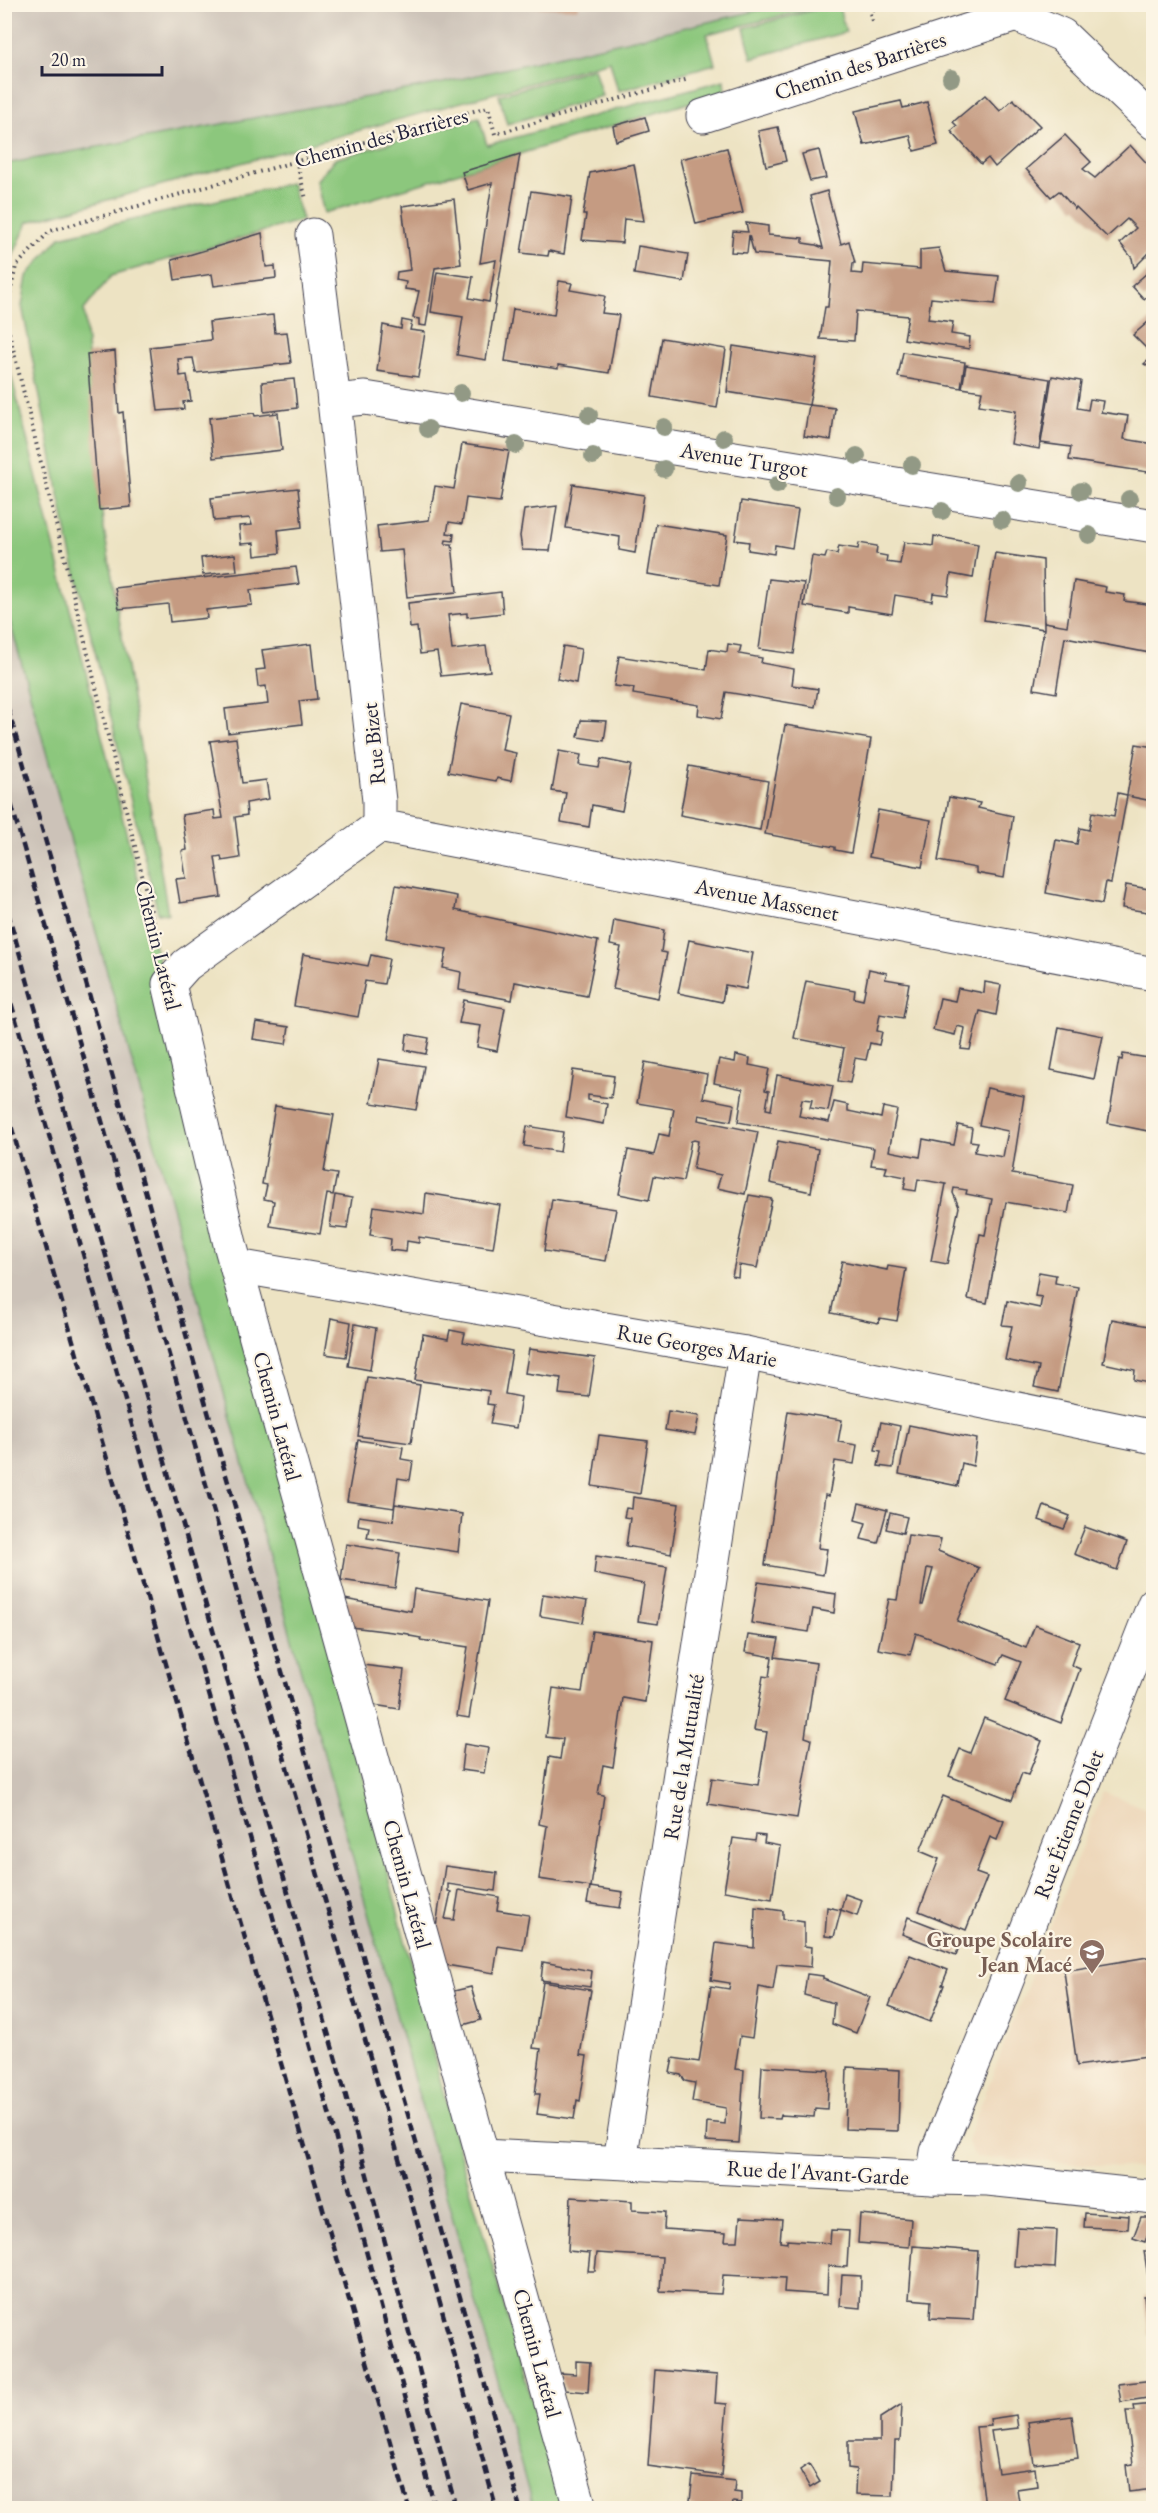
<svg xmlns="http://www.w3.org/2000/svg" width="1158" height="2513" viewBox="0 0 1158 2513" font-family="'EB Garamond',serif">
  <rect width="100%" height="100%" fill="#fcf5e5"/>
  <filter id="ink" filterUnits="userSpaceOnUse"><feTurbulence type="fractalNoise" baseFrequency=".0167" numOctaves="2"/><feDisplacementMap in="SourceGraphic" scale="12" xChannelSelector="R" yChannelSelector="G"/><feConvolveMatrix kernelMatrix="1 2 1 2 8 2 1 2 1" color-interpolation-filters="sRGB"/></filter>
  <filter id="wash" filterUnits="userSpaceOnUse"><feTurbulence type="fractalNoise" baseFrequency=".008" numOctaves="4" result="noise"/><feDisplacementMap in="SourceGraphic" scale="24" xChannelSelector="R" yChannelSelector="G"/><feGaussianBlur stdDeviation="1.35" result="paint"/><feColorMatrix in="noise" values="0 0 0 0 0 0 0 0 0 0 0 0 0 0 0 0 0 1.4 0 .05"/><feComposite in="paint" operator="in"/></filter>
  <g filter="url(#wash)">
    <rect width="100%" height="100%" fill="#ede3c3"/>
    <polygon fill="#edd7ba" points="1103,1792 1153,1811 1153,2169 975,2157 967,2140"/>
    <g fill="#ccc2b8">
      <polygon points="5,5 782,5 443,83 5,164"/>
      <polygon points="4,537 451,2123 563,2508 5,2508"/>
    </g>
    <g fill="#8cc77d" stroke="#57745c" stroke-width="1.5">
      <polygon points="838,4 846,32 752,58 744,28"/>
      <polygon points="782,5 827,5 707,34 715,64 618,91 610,61 28,222 5,274 5,164 443,83"/>
      <polygon points="594,68 602,96 507,124 499,95"/>
      <polygon points="724,80 725,92 324,213 316,181 335,159 479,117 487,145"/>
      <polygon points="291,183 302,220 111,276 84,310 103,523 168,914 158,913 68,540 22,306 27,276 60,237"/>
      <polygon points="4,347 451,2123 563,2508 533,2508 5,604"/>
    </g>
    <g id="blocks">
      <g fill="#c59b82" fill-rule="evenodd">
        <polygon points="508,4 579,4 578,9 508,6"/>
        <polygon points="985,95 1000,111 1013,99 1040,126 995,167 988,158 981,164 951,131 957,126 953,122"/>
        <polygon points="901,101 903,108 927,102 938,145 914,151 910,135 864,145 855,111"/>
        <polygon points="645,117 649,131 616,141 613,126"/>
        <polygon points="778,127 786,161 766,166 758,131"/>
        <polygon points="1065,135 1091,162 1083,169 1095,178 1130,145 1154,171 1154,248 1134,268 1132,258 1120,243 1136,228 1127,219 1107,237 1076,207 1075,209 1059,191 1051,197 1026,169"/>
        <polygon points="727,148 743,213 696,224 680,159"/>
        <polygon points="819,150 826,178 810,181 802,154"/>
        <polygon points="520,154 486,360 457,355 463,317 431,312 437,272 473,277 469,298 489,302 496,260 480,263 492,183 468,190 462,172"/>
        <polygon points="634,164 644,221 624,219 622,243 582,240 586,215 583,215 590,173"/>
        <polygon points="531,191 572,197 564,254 549,251 548,256 521,253"/>
        <polygon points="827,191 841,244 849,241 855,263 853,263 852,273 862,274 863,264 920,269 920,250 939,248 946,271 999,276 995,304 931,298 928,319 953,322 951,334 970,337 969,349 904,339 908,316 856,311 854,341 820,339 825,307 828,307 832,261 754,254 749,235 747,253 731,252 733,231 748,232 746,223 768,226 768,235 803,238 803,243 816,245 823,248 810,196"/>
        <polygon points="454,199 461,264 435,268 426,326 419,325 419,319 413,318 419,291 405,289 406,282 396,280 397,272 410,270 402,206"/>
        <polygon points="262,233 266,267 275,266 276,278 214,286 212,274 175,280 172,260"/>
        <polygon points="638,246 688,254 684,282 634,274"/>
        <polygon points="1154,267 1154,290 1144,299 1132,286"/>
        <polygon points="559,281 572,283 570,290 605,296 602,313 619,315 609,373 558,365 558,369 505,361 513,309 554,315"/>
        <polygon points="273,315 275,333 287,332 291,363 196,373 193,358 178,359 180,376 187,375 191,401 183,402 184,409 158,411 150,347 211,340 209,322"/>
        <polygon points="1154,317 1154,356 1133,335"/>
        <polygon points="402,320 412,322 410,330 425,332 418,377 377,371 383,325 401,329"/>
        <polygon points="662,338 726,349 717,408 652,397"/>
        <polygon points="733,346 817,359 809,405 727,392"/>
        <polygon points="115,351 119,413 123,412 131,507 99,510 87,354"/>
        <polygon points="903,352 965,362 961,388 898,377"/>
        <polygon points="1154,356 1154,370 1144,364"/>
        <polygon points="966,365 1050,379 1039,449 1011,444 1016,411 979,405 982,391 962,388"/>
        <polygon points="1052,376 1081,381 1077,408 1088,410 1090,399 1103,401 1101,412 1128,416 1124,439 1154,444 1154,473 1069,460 1071,447 1041,443"/>
        <polygon points="294,379 297,408 264,412 262,382"/>
        <polygon points="809,405 835,408 831,440 804,436"/>
        <polygon points="254,413 255,416 278,413 282,450 213,458 209,418"/>
        <polygon points="462,444 509,451 500,502 466,498 462,524 449,522 447,533 454,534 453,541 446,540 445,544 452,544 457,592 407,597 402,550 380,552 377,526 429,520 435,486 454,489"/>
        <polygon points="573,484 644,495 635,553 619,550 620,537 566,528"/>
        <polygon points="298,488 302,527 278,530 280,553 255,556 254,543 241,544 239,526 252,525 250,518 214,521 211,498"/>
        <polygon points="741,501 798,510 792,548 775,545 774,554 748,550 749,542 735,540"/>
        <polygon points="557,506 550,551 522,550 520,536 524,510"/>
        <polygon points="656,524 727,535 719,585 648,574"/>
        <polygon points="934,536 978,544 973,578 951,574 948,595 933,593 932,601 895,595 892,614 848,607 848,613 804,606 812,556 825,558 827,552 837,554 839,546 858,549 859,543 877,546 876,554 887,556 886,562 900,564 904,542 933,546"/>
        <polygon points="995,553 1043,560 1044,629 1044,622 1067,626 1074,581 1106,587 1105,592 1125,595 1124,601 1154,605 1154,632 1150,653 1065,637 1056,693 1034,689 1044,629 984,620"/>
        <polygon points="235,554 237,571 203,575 201,558"/>
        <polygon points="296,567 299,584 250,590 252,605 206,610 207,618 170,622 168,604 119,609 115,588"/>
        <polygon points="769,579 804,583 794,654 759,649"/>
        <polygon points="501,592 503,613 467,617 467,613 448,615 452,650 486,646 490,671 441,676 437,652 420,654 417,627 410,628 408,603"/>
        <polygon points="311,644 317,699 299,701 302,724 228,733 225,709 268,704 266,686 258,687 256,670 265,669 262,650"/>
        <polygon points="728,644 741,646 739,654 762,658 761,663 794,669 792,685 818,689 815,707 726,692 721,719 698,715 699,705 633,694 634,688 614,686 619,656 706,670 709,649 727,652"/>
        <polygon points="563,646 581,649 576,683 557,679"/>
        <polygon points="461,704 509,713 502,750 516,753 511,781 497,778 496,781 448,772"/>
        <polygon points="581,720 607,721 604,741 578,737"/>
        <polygon points="785,725 871,739 851,853 835,850 835,847 765,834"/>
        <polygon points="236,738 242,783 266,780 269,799 246,803 247,815 235,817 240,858 222,861 221,856 215,857 221,897 180,903 176,879 186,878 182,851 187,850 182,815 214,810 215,819 223,818 210,741"/>
        <polygon points="1136,744 1154,747 1152,801 1127,796 1111,883 1106,882 1102,904 1046,893 1056,840 1077,844 1080,828 1089,830 1092,812 1114,816 1118,793 1127,795"/>
        <polygon points="559,751 581,755 579,765 599,768 601,759 631,765 622,811 592,805 589,827 561,822 566,793 552,791"/>
        <polygon points="689,766 768,781 760,830 680,815"/>
        <polygon points="949,797 980,803 978,808 1013,816 1004,878 976,873 976,868 938,861"/>
        <polygon points="878,810 931,820 922,867 869,857"/>
        <polygon points="396,885 457,896 455,910 598,941 587,996 515,982 512,1000 459,990 461,972 443,968 447,949 386,938"/>
        <polygon points="1126,885 1154,890 1154,913 1122,908"/>
        <polygon points="614,920 664,930 661,952 667,953 658,998 613,989 621,947 610,945"/>
        <polygon points="689,940 753,953 746,989 725,985 722,1002 678,993"/>
        <polygon points="303,954 368,966 371,955 389,959 384,984 365,981 358,1017 294,1006"/>
        <polygon points="869,969 887,973 885,979 909,983 903,1018 880,1014 877,1031 882,1032 879,1045 870,1043 866,1060 855,1058 850,1083 838,1081 844,1048 794,1038 806,981 855,990 854,998 863,1000"/>
        <polygon points="985,982 1001,985 996,1015 980,1011 970,1050 961,1049 965,1028 957,1026 955,1035 933,1030 940,998 955,1001 958,988 984,993"/>
        <polygon points="464,1000 505,1008 497,1051 477,1047 481,1026 459,1023"/>
        <polygon points="256,1022 289,1027 286,1044 253,1039"/>
        <polygon points="1059,1027 1103,1036 1094,1079 1051,1070"/>
        <polygon points="407,1034 429,1038 426,1054 405,1050"/>
        <polygon points="1123,1054 1154,1059 1154,1103 1148,1131 1108,1123 1119,1059 1122,1060"/>
        <polygon points="736,1055 750,1058 749,1065 769,1069 765,1090 769,1091 766,1109 771,1110 777,1075 833,1086 828,1111 810,1108 812,1100 802,1099 799,1116 829,1122 834,1102 848,1105 848,1111 881,1118 883,1107 897,1110 889,1151 920,1157 923,1139 954,1145 958,1125 972,1128 970,1141 978,1142 974,1152 1003,1157 1008,1131 979,1125 987,1088 1024,1096 1012,1174 1073,1185 1068,1213 1006,1202 987,1303 968,1299 980,1234 985,1235 992,1199 966,1194 967,1190 954,1188 953,1193 959,1207 947,1264 931,1261 946,1184 918,1179 916,1191 904,1189 906,1177 885,1173 887,1167 871,1165 874,1148 738,1122 743,1089 714,1083 719,1059 735,1062"/>
        <polygon points="379,1059 424,1066 416,1110 371,1103"/>
        <polygon points="645,1062 707,1074 703,1098 734,1104 731,1121 699,1115 698,1120 758,1132 745,1194 717,1188 721,1175 693,1169 698,1141 694,1140 691,1141 683,1181 654,1176 649,1200 619,1194 628,1150 654,1155 659,1134 669,1136 674,1109 637,1103"/>
        <polygon points="573,1070 614,1076 611,1098 588,1095 588,1100 607,1104 604,1124 566,1117"/>
        <polygon points="275,1106 334,1115 324,1172 337,1174 333,1195 327,1194 320,1234 270,1226 274,1201 264,1199 267,1185 262,1184"/>
        <polygon points="527,1126 563,1132 560,1152 524,1146"/>
        <polygon points="778,1141 818,1149 811,1192 770,1183"/>
        <polygon points="426,1193 500,1205 493,1248 419,1237 419,1243 407,1241 406,1252 390,1250 391,1239 370,1235 374,1206 424,1214"/>
        <polygon points="335,1195 352,1198 347,1229 330,1227"/>
        <polygon points="749,1195 772,1199 757,1268 739,1265 738,1277 732,1276"/>
        <polygon points="552,1199 616,1209 606,1261 544,1251"/>
        <polygon points="842,1261 887,1270 888,1266 906,1269 897,1321 880,1318 878,1323 831,1313"/>
        <polygon points="1039,1272 1056,1275 1055,1283 1078,1287 1058,1392 1034,1387 1039,1367 1005,1360 1012,1326 1002,1325 1007,1301 1040,1308 1042,1297 1035,1296"/>
        <polygon points="331,1318 351,1322 346,1357 325,1354"/>
        <polygon points="1112,1319 1154,1327 1154,1384 1134,1380 1135,1370 1103,1363"/>
        <polygon points="355,1324 376,1328 370,1370 348,1366"/>
        <polygon points="450,1330 465,1333 463,1342 512,1351 505,1394 521,1397 516,1428 490,1424 494,1405 487,1404 489,1391 415,1380 423,1334 448,1339"/>
        <polygon points="529,1349 595,1358 589,1397 559,1394 561,1378 525,1373"/>
        <polygon points="367,1377 420,1385 411,1443 358,1436"/>
        <polygon points="668,1411 699,1416 695,1435 665,1430"/>
        <polygon points="788,1411 842,1420 838,1442 857,1445 854,1464 835,1461 829,1496 825,1495 818,1548 827,1549 823,1575 765,1565"/>
        <polygon points="881,1422 900,1426 893,1468 878,1466 881,1451 875,1450"/>
        <polygon points="909,1425 977,1439 973,1466 962,1463 958,1486 899,1474"/>
        <polygon points="599,1435 648,1441 640,1494 592,1486"/>
        <polygon points="358,1440 403,1447 401,1459 413,1461 410,1480 398,1478 394,1508 347,1501"/>
        <polygon points="633,1497 679,1504 671,1554 626,1546 630,1518 624,1517 626,1508 632,1509"/>
        <polygon points="859,1503 887,1510 878,1543 861,1539 866,1523 855,1520"/>
        <polygon points="395,1504 462,1514 458,1552 367,1538 369,1527 358,1525 359,1516 393,1521"/>
        <polygon points="1044,1506 1070,1516 1064,1529 1039,1520"/>
        <polygon points="890,1513 907,1517 903,1533 886,1529"/>
        <polygon points="1085,1527 1127,1542 1117,1570 1074,1554"/>
        <path d="M908 1535 941 1539 938 1551 979 1568 957 1621 1026 1648 1035 1625 1079 1642 1071 1665 1080 1669 1061 1723 1005 1701 1021 1662 1003 1655 998 1664 916 1633 910 1655 878 1649 889 1599 897 1600ZM927 1568 933 1569 923 1605H921Z"/>
        <polygon points="346,1544 400,1553 395,1588 341,1580"/>
        <polygon points="596,1556 667,1567 658,1624 638,1621 644,1584 594,1574"/>
        <polygon points="758,1582 836,1594 834,1613 813,1609 809,1632 751,1623"/>
        <polygon points="414,1589 488,1601 469,1718 457,1716 468,1647 420,1640 421,1638 410,1636 409,1634 351,1627 344,1599 411,1611"/>
        <polygon points="543,1594 587,1601 583,1623 540,1616"/>
        <polygon points="592,1631 653,1640 645,1702 623,1698 613,1767 603,1765 598,1794 604,1795 591,1887 539,1879 547,1826 539,1824 549,1757 560,1759 563,1739 546,1737 553,1688 582,1692"/>
        <polygon points="748,1635 779,1639 775,1657 816,1663 805,1737 811,1739 797,1818 708,1804 712,1778 758,1785 767,1732 754,1730 763,1676 769,1677 772,1657 745,1652"/>
        <polygon points="362,1665 404,1670 399,1709 374,1705"/>
        <polygon points="984,1718 1042,1741 1028,1775 1022,1773 1012,1800 949,1776 960,1749 970,1753"/>
        <polygon points="464,1744 488,1748 484,1773 461,1770"/>
        <polygon points="943,1796 1004,1821 997,1840 990,1837 976,1873 987,1877 966,1930 919,1911 939,1859 920,1851"/>
        <polygon points="756,1835 765,1836 764,1843 780,1846 772,1899 724,1891 733,1838 755,1841"/>
        <polygon points="445,1866 497,1873 495,1891 448,1884 448,1891 451,1892 445,1919 454,1920 459,1890 499,1897 497,1910 529,1915 523,1950 498,1946 494,1973 446,1965 436,1927"/>
        <polygon points="590,1887 623,1892 620,1908 587,1903"/>
        <polygon points="845,1894 862,1900 857,1916 841,1910"/>
        <polygon points="755,1907 783,1911 783,1919 804,1922 804,1946 812,1947 811,1967 777,1964 773,1990 759,1987 752,2038 740,2036 735,2069 744,2070 739,2143 706,2141 707,2122 725,2124 726,2108 692,2102 695,2083 685,2081 681,2075 670,2073 673,2058 699,2062 711,1986 729,1989 730,1983 711,1980 716,1943 754,1948"/>
        <polygon points="827,1907 841,1910 834,1937 825,1936"/>
        <polygon points="908,1917 962,1938 956,1955 902,1934"/>
        <polygon points="910,1955 948,1970 942,1985 944,1985 930,2022 889,2006"/>
        <polygon points="1154,1956 1154,2055 1077,2066 1064,1971"/>
        <polygon points="543,1962 592,1971 590,1987 541,1980"/>
        <polygon points="807,1974 823,1976 823,1979 870,1997 856,2033 832,2024 834,2003 804,1995"/>
        <polygon points="543,1982 591,1990 580,2055 587,2056 580,2101 577,2100 574,2119 537,2114 540,2094 535,2094 541,2049 533,2048"/>
        <polygon points="471,1987 481,2020 463,2025 454,1991"/>
        <polygon points="762,2066 829,2070 827,2109 815,2108 814,2117 781,2115 780,2119 759,2118"/>
        <polygon points="847,2067 900,2070 898,2131 845,2129"/>
        <polygon points="571,2197 632,2201 632,2210 665,2212 664,2229 726,2233 725,2241 738,2241 740,2217 782,2219 780,2242 787,2243 787,2240 830,2243 831,2230 849,2231 847,2267 828,2266 827,2295 784,2292 785,2278 723,2275 721,2294 660,2291 662,2257 597,2253 595,2271 588,2271 590,2253 568,2251"/>
        <polygon points="1085,2213 1129,2216 1128,2229 1084,2227"/>
        <polygon points="860,2214 911,2219 909,2247 858,2243"/>
        <polygon points="1141,2217 1154,2217 1145,2242 1133,2238"/>
        <polygon points="1017,2228 1057,2230 1055,2268 1014,2266"/>
        <polygon points="913,2246 978,2251 973,2320 930,2318 931,2301 909,2299"/>
        <polygon points="1154,2250 1154,2290 1150,2290 1144,2251"/>
        <polygon points="842,2275 861,2276 860,2308 840,2306"/>
        <polygon points="1154,2295 1154,2334 1149,2335 1144,2296"/>
        <polygon points="576,2361 590,2362 588,2392 565,2390 560,2373 576,2374"/>
        <polygon points="655,2370 717,2375 715,2403 727,2404 721,2476 648,2466"/>
        <polygon points="1154,2380 1154,2397 1121,2402 1118,2384"/>
        <polygon points="902,2404 900,2441 895,2441 893,2496 855,2495 856,2469 848,2468 848,2441 880,2441 880,2418"/>
        <polygon points="1154,2404 1154,2489 1129,2492 1126,2465 1133,2464 1126,2411 1135,2411 1134,2406"/>
        <polygon points="1016,2415 1018,2428 991,2431 998,2473 1035,2468 1037,2486 1017,2489 1020,2508 985,2508 976,2427 991,2426 990,2419"/>
        <polygon points="1072,2416 1078,2458 1034,2464 1028,2422"/>
        <polygon points="809,2464 820,2482 810,2488 800,2470"/>
        <polygon points="693,2476 735,2481 734,2492 741,2493 741,2503 733,2502 732,2508 689,2508"/>
      </g>
    </g>
  </g>
  <g filter="url(#ink)">
    <use href="#blocks" fill-opacity="0" stroke="#403f4f" stroke-width="1.5"/>
    <g fill="none" stroke-linecap="round" stroke-linejoin="round">
      <g stroke="#403f4f" stroke-width="35">
        <g id="minor">
          <polyline points="1001,4 1016,15 1062,35 1154,123"/>
          <polyline points="703,116 1016,15"/>
          <polyline points="313,235 334,401 379,801 379,826"/>
          <polyline points="334,401 365,398 1154,526"/>
          <polyline points="379,826 186,965 169,984 230,1244 580,2508"/>
          <polyline points="379,826 1154,974"/>
          <polyline points="237,1266 745,1353 1154,1437"/>
          <polyline points="483,2156 933,2178 988,2179 1154,2197"/>
          <polyline points="620,2161 745,1353"/>
          <polyline points="933,2178 937,2152 993,2016 1154,1604"/>
        </g>
      </g>
      <g stroke="#403f4f" stroke-width="4" stroke-dasharray="1.5 4.5" stroke-linecap="butt">
        <polyline points="872,21 870,13 878,4"/>
        <polyline points="296,160 306,199"/>
        <polyline points="158,940 5,316 16,266 50,231 488,107 495,134 689,79"/>
      </g>
      <use href="#minor" stroke="#fff" stroke-width="33"/>
      <g stroke="#22223b" stroke-width="4.5" stroke-dasharray="9 4.5" stroke-linecap="butt">
        <polyline points="4,695 520,2508"/>
        <polyline points="4,779 433,2277 496,2508"/>
        <polyline points="4,899 343,2085 456,2508"/>
        <polyline points="4,978 331,2120 435,2508"/>
        <polyline points="4,1101 409,2508"/>
      </g>
    </g>
    <g fill="#929985">
      <circle cx="951" cy="78" r="9"/>
      <circle cx="461" cy="393" r="9"/>
      <circle cx="589" cy="415" r="9"/>
      <circle cx="664" cy="427" r="9"/>
      <circle cx="428" cy="429" r="9"/>
      <circle cx="724" cy="438" r="9"/>
      <circle cx="516" cy="445" r="9"/>
      <circle cx="593" cy="456" r="9"/>
      <circle cx="857" cy="456" r="9"/>
      <circle cx="912" cy="465" r="9"/>
      <circle cx="664" cy="469" r="9"/>
      <circle cx="1019" cy="483" r="9"/>
      <circle cx="777" cy="485" r="9"/>
      <circle cx="1081" cy="491" r="9"/>
      <circle cx="837" cy="496" r="9"/>
      <circle cx="1129" cy="499" r="9"/>
      <circle cx="942" cy="511" r="9"/>
      <circle cx="1002" cy="520" r="9"/>
      <circle cx="1089" cy="535" r="9"/>
    </g>
  </g>
  <defs>
    <g id="school-pin" transform="scale(1.35)"><path d="M0 17L-7.5 6A9.5 9.5 0 1 1 7.5 6Z" fill="#8d6e63" stroke="#fcf5e5"/><path d="M0-5L7-2L0 1L-7-2ZM-4 1L0 2.5L4 1V4Q0 6-4 4Z" fill="#fff"/></g>
  </defs>
  <g fill-rule="evenodd">
    <use href="#school-pin" x="1092" y="1952"/>
  </g>
  <g text-anchor="middle" stroke-width="4.5" stroke-linejoin="round" paint-order="stroke">
    <g font-size="22" fill="#22223b" stroke="#fcf5e5">
      <text transform="translate(860 65) rotate(-18)" y="8">Chemin des Barrières</text>
      <text transform="translate(381 137) rotate(-15)" y="8">Chemin des Barrières</text>
      <text transform="translate(744 459) rotate(9)" y="8">Avenue Turgot</text>
      <text transform="translate(373 744) rotate(-96)" y="8">Rue Bizet</text>
      <text transform="translate(767 899) rotate(11)" y="8">Avenue Massenet</text>
      <text transform="translate(159 945) rotate(76)" y="8">Chemin Latéral</text>
      <text transform="translate(697 1345) rotate(10)" y="8">Rue Georges Marie</text>
      <text transform="translate(278 1416) rotate(75)" y="8">Chemin Latéral</text>
      <text transform="translate(683 1757) rotate(-81)" y="8">Rue de la Mutualité</text>
      <text transform="translate(1068 1824) rotate(-69)" y="8">Rue Étienne Dolet</text>
      <text transform="translate(408 1884) rotate(75)" y="8">Chemin Latéral</text>
      <text transform="translate(818 2172) rotate(3)" y="8">Rue de l'Avant-Garde</text>
      <text transform="translate(538 2353) rotate(75)" y="8">Chemin Latéral</text>
    </g>
    <g font-size="22" font-weight="bold" fill="#785e54" stroke="#fcf5e5" text-anchor="end">
      <text x="1072" y="1947">Groupe Scolaire<tspan x="1072" dy="25">Jean Macé</tspan></text>
    </g>
  </g>
  <rect width="1158" height="2513" fill="none" stroke="#fcf5e5" stroke-width="24"/>
  <path d="M42 66v9h120v-9" fill="none" stroke="#22223b" stroke-width="3"/>
  <text x="51" y="66" font-size="18" fill="#22223b" stroke="#fcf5e5" stroke-width="4.5" paint-order="stroke">20 m</text>
</svg>
